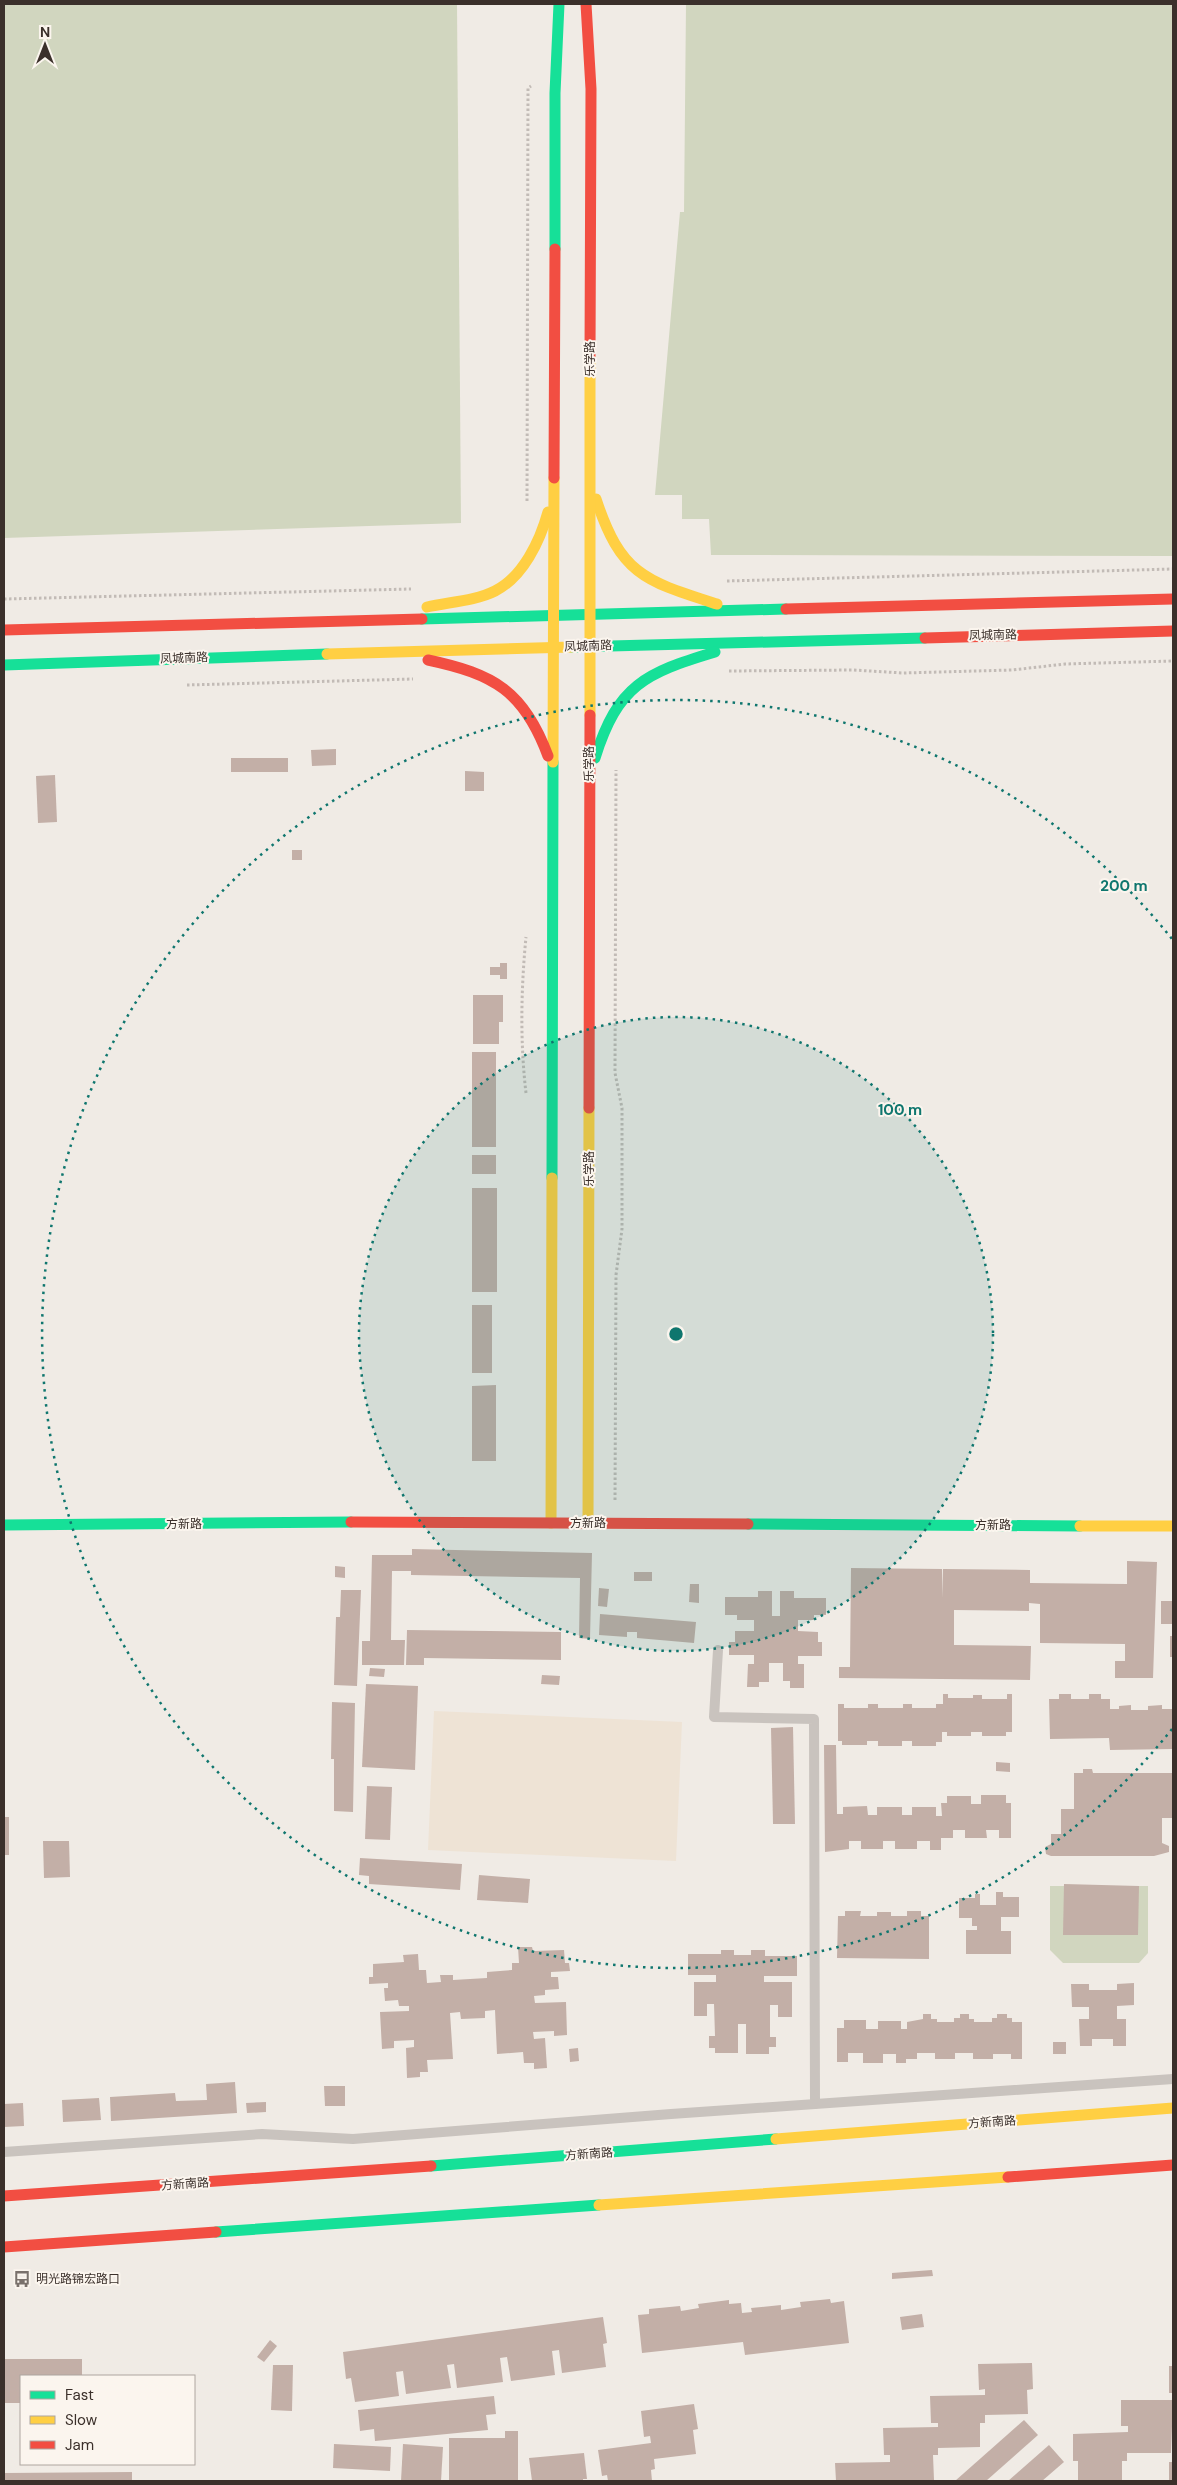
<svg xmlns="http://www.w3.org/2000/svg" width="1177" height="2485" viewBox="0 0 1177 2485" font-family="'DM Sans','Noto Sans SC',sans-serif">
  <rect width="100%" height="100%" fill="#f0ebe5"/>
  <g fill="#d1d6bf">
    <polygon points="4,4 457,4 461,523 4,538"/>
    <polygon points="686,4 1173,4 1173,556 711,555 709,519 682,519 682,495 655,495 680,212 684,212"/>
    <polygon points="1050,1886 1148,1886 1148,1953 1139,1963 1063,1963 1050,1950"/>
  </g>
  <polygon fill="#eee3d5" points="434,1711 682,1722 676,1861 428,1850"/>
  <g fill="#c3afa7">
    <polygon points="336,749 336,765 312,766 311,750"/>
    <rect x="231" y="758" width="57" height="14"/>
    <polygon points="465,771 484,772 484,791 465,791"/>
    <polygon points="55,775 57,822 38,823 36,776"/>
    <rect x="292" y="850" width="10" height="10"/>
    <polygon points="500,963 507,963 507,979 500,979 500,975 490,975 490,967 500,967"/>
    <polygon points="473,995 503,995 503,1022 499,1022 499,1044 473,1044"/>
    <rect x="472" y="1052" width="24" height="95"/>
    <rect x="472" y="1155" width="24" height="19"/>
    <rect x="472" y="1188" width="25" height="104"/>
    <rect x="472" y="1305" width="20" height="68"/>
    <polygon points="496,1385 496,1461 472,1461 472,1386"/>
    <polygon points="412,1549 592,1553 590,1639 579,1638 580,1578 411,1575 411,1571 392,1571 391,1640 405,1640 404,1665 362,1665 362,1641 370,1641 372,1555 412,1555"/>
    <polygon points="1127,1561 1157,1562 1153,1678 1115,1678 1115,1661 1125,1661 1125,1644 1040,1643 1040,1604 1029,1603 1029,1611 954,1610 954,1645 1031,1646 1030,1680 839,1678 839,1667 850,1667 851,1568 942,1569 943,1598 943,1569 1030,1570 1030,1583 1127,1584"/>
    <polygon points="335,1566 345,1567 345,1578 335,1577"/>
    <rect x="634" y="1572" width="18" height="9"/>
    <polygon points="690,1584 699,1584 699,1603 689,1602"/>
    <polygon points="599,1588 609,1589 607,1607 598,1606"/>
    <polygon points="341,1590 361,1590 357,1686 334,1685 336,1617 340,1617"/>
    <polygon points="758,1591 772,1591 772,1616 780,1616 780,1591 794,1591 794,1598 826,1598 826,1615 814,1615 814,1620 798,1620 798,1631 818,1632 818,1642 822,1642 822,1656 798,1656 798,1664 804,1664 804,1688 790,1688 790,1681 783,1681 783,1663 769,1663 769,1682 759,1682 759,1687 747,1687 748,1664 754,1664 754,1655 729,1655 729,1642 735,1642 735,1631 754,1631 754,1620 737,1620 737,1615 725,1615 725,1597 758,1597"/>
    <rect x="1161" y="1601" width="12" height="23"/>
    <polygon points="600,1614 696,1622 694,1643 637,1638 637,1632 627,1632 627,1637 599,1635"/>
    <polygon points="407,1630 561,1632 561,1660 424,1658 424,1665 406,1665"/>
    <rect x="1170" y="1636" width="3" height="21"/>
    <polygon points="370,1668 385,1669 384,1677 369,1676"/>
    <polygon points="542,1675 560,1676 559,1685 541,1684"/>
    <polygon points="366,1684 418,1686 415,1770 362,1767"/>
    <polygon points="943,1694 948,1694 948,1698 973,1698 973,1695 982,1695 982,1699 1007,1699 1007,1694 1012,1694 1012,1732 1006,1732 1006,1736 982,1736 982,1732 971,1732 971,1736 947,1736 947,1732 942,1732 942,1742 936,1742 936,1746 912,1746 912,1741 902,1741 902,1746 878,1746 878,1741 867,1741 867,1745 842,1745 842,1741 838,1741 838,1704 844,1704 844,1708 868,1708 868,1704 878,1704 878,1708 903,1708 903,1704 912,1704 912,1708 936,1708 936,1704 943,1704"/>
    <polygon points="1059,1694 1071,1694 1071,1699 1089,1699 1089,1694 1101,1694 1101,1699 1110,1699 1110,1709 1119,1709 1119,1706 1131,1705 1131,1710 1148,1710 1148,1706 1162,1705 1162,1709 1173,1709 1172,1749 1110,1750 1109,1738 1050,1739 1049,1699 1059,1699"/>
    <polygon points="332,1702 355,1703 353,1812 334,1811 334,1759 331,1759"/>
    <polygon points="793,1727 795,1824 773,1824 771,1728"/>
    <polygon points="824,1745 836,1745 837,1814 843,1814 843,1807 867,1806 868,1815 877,1815 877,1807 902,1807 902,1815 912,1815 912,1807 936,1807 936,1816 942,1816 941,1803 947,1803 947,1796 971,1796 971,1804 981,1804 981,1795 1006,1795 1006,1803 1011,1803 1011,1838 999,1838 999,1830 986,1830 987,1838 965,1838 965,1830 953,1830 953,1838 941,1838 941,1850 930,1850 930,1841 917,1841 917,1849 895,1849 895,1841 883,1841 883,1849 861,1849 861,1841 849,1841 849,1849 825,1852"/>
    <polygon points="996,1762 1010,1763 1010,1772 996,1771"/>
    <polygon points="1083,1769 1092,1769 1093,1773 1173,1773 1173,1818 1162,1818 1162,1843 1169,1846 1169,1852 1154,1856 1051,1856 1046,1854 1045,1847 1051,1844 1051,1834 1061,1834 1061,1809 1074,1809 1074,1773 1083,1773"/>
    <polygon points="367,1786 392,1787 390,1840 365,1839"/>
    <rect x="4" y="1817" width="5" height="38"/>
    <polygon points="43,1841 69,1841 70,1877 44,1878"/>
    <polygon points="360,1858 462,1864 460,1890 369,1884 369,1876 359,1875"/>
    <polygon points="479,1875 530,1879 528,1903 477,1900"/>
    <polygon points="1064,1884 1139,1886 1138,1935 1063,1935"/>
    <polygon points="996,1892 1003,1892 1003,1897 1019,1897 1019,1917 1001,1917 1001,1931 1011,1931 1011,1954 966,1954 966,1930 977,1930 977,1926 972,1926 972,1918 959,1918 959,1898 975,1898 975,1894 980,1894 980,1905 996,1905"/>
    <polygon points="845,1911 861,1911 860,1916 877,1916 877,1912 891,1912 891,1916 907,1916 907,1911 921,1911 921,1916 929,1916 929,1959 837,1958 838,1916 845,1916"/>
    <polygon points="518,1947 532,1947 533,1951 564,1950 565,1963 569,1963 570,1971 551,1972 551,1977 558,1977 559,1989 545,1990 545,1995 534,1996 535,2003 566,2002 567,2035 554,2036 554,2031 533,2032 534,2039 545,2038 547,2068 534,2069 534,2063 524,2063 523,2052 497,2054 495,2010 485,2011 485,2018 461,2019 460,2012 450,2013 453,2059 427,2060 428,2072 420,2072 420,2077 407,2078 406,2048 414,2047 414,2040 394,2041 394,2048 382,2049 380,2012 409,2011 409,2006 399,2006 398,2000 385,2001 384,1988 388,1988 388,1983 369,1984 369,1977 373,1977 373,1964 404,1962 403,1955 418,1954 419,1970 426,1970 427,1983 441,1982 440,1975 453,1975 453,1980 487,1978 487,1972 512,1970 512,1963 519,1963"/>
    <polygon points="721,1950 734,1950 734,1955 751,1955 751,1950 765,1950 765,1956 797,1956 797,1976 764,1976 764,1982 792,1982 792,2017 778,2017 778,2005 770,2005 770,2037 776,2037 776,2047 769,2047 769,2054 746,2054 746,2024 738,2024 738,2053 715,2053 715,2048 709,2048 709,2036 715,2036 714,2004 707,2004 707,2016 694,2016 694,1982 716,1982 716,1975 688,1975 688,1954 721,1954"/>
    <polygon points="1134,1983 1134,2005 1117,2006 1117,2019 1126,2019 1126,2046 1113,2046 1113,2039 1092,2039 1092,2046 1080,2046 1079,2019 1089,2019 1089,2007 1072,2007 1071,1984 1089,1984 1089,1990 1117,1990 1117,1984"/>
    <polygon points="923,2014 931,2014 931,2019 937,2019 937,2022 954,2022 954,2018 960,2018 960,2014 969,2014 969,2019 974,2019 974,2022 992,2022 992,2018 997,2018 997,2014 1007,2014 1007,2018 1012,2018 1012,2022 1022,2022 1022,2059 1011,2059 1011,2054 993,2054 993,2059 973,2059 973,2053 955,2053 955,2059 935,2059 935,2053 917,2053 917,2059 906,2059 906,2063 896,2063 896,2054 883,2054 883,2063 863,2063 863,2053 848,2053 848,2062 837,2062 837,2028 844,2028 844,2020 866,2020 866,2029 878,2029 878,2021 901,2021 901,2029 907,2029 907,2022 923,2019"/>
    <rect x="1053" y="2042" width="13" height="12"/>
    <polygon points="578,2048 579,2061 570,2062 569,2049"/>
    <polygon points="235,2082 237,2113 111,2121 110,2097 175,2093 176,2101 207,2100 206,2084"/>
    <polygon points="324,2086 345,2086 345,2106 325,2106"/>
    <polygon points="99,2098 101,2120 63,2122 62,2100"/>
    <polygon points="266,2102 266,2112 247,2113 246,2103"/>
    <polygon points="23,2103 24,2126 4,2127 4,2104"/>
    <polygon points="932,2270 933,2276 892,2279 892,2273"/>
    <polygon points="830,2299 831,2303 844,2301 849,2343 745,2355 743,2342 642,2353 638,2315 649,2314 649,2309 680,2306 681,2311 699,2308 698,2304 729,2300 729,2304 741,2303 742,2313 752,2312 751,2308 781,2305 781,2310 801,2307 800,2302"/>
    <polygon points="922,2314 924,2327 902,2330 900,2317"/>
    <polygon points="603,2317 607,2343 603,2344 606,2367 562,2373 559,2350 552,2351 555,2375 511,2381 507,2357 500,2358 503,2382 457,2388 454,2364 447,2365 451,2388 406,2394 403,2371 396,2372 399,2396 355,2402 351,2378 346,2379 343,2352"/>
    <polygon points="270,2340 277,2346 264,2362 257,2357"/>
    <polygon points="4,2359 82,2359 82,2376 21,2376 21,2403 4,2403"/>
    <polygon points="1032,2363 1033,2389 1027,2390 1028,2414 985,2415 985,2423 980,2423 980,2447 938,2448 938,2455 933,2455 934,2480 836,2481 835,2463 890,2462 890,2455 884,2455 883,2428 938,2427 938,2423 931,2423 930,2396 985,2395 985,2389 979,2390 978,2364"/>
    <polygon points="273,2365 293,2365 292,2411 271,2410"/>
    <rect x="1169" y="2366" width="4" height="27"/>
    <polygon points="494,2396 496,2414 486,2415 488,2430 375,2441 374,2429 360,2431 358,2410"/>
    <polygon points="1121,2400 1173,2400 1171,2453 1127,2453 1127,2461 1122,2461 1122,2481 1078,2481 1078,2461 1073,2461 1073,2434 1128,2432 1128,2426 1121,2426"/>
    <polygon points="694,2404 698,2429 693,2430 696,2454 654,2459 655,2469 651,2470 652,2481 608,2481 607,2475 602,2476 598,2450 651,2443 650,2436 644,2437 641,2411"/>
    <polygon points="1024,2420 1038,2435 986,2481 955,2481"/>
    <polygon points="505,2431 518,2431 518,2480 449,2481 449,2438 505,2438"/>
    <polygon points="334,2444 391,2447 390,2471 333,2468"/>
    <polygon points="403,2444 443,2447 441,2481 401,2481"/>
    <polygon points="1049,2445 1064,2462 1042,2481 1008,2481"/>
    <polygon points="584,2453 587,2479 583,2479 583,2481 532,2481 529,2458"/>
    <rect x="1169" y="2462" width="4" height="19"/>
    <polygon points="132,2472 132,2481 4,2481 4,2473"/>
  </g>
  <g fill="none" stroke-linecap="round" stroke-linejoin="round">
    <g stroke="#c2bbb6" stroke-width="3" stroke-dasharray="2.5 2.5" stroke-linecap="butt">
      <polyline points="527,501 528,88 531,86"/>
      <polyline points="727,581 1173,569"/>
      <polyline points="4,599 411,589"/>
      <polyline points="729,671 853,670 903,673 1012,670 1065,664 1173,661"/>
      <polyline points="187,685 413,679"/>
      <path d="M526 1093C520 1042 521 989 526 937"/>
      <polyline points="615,1500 616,1275 622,1229 622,1108 615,1073 616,770"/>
    </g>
    <g stroke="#c9c3be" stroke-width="10">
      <polyline points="718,1650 714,1717 814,1719 815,2104"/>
      <polyline points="4,2152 262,2134 353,2139 671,2114 1173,2079"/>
    </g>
    <g stroke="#16e098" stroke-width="11">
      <polyline points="555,249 555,93 559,4"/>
      <polyline points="422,619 786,609"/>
      <polyline points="572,647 925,638"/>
      <polyline points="4,665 327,654"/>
      <path d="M595 758C618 685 645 673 715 652"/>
      <polyline points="552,1178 553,762"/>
      <polyline points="748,1524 1080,1526"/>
      <polyline points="4,1525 351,1522"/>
      <polyline points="431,2166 776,2139"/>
      <polyline points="216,2232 599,2205"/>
    </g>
    <g stroke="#ffcf43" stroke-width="11">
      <path d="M596 499C621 575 645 581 717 604"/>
      <path d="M427 607C449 602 475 601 495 591 523 577 540 541 548 512"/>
      <polyline points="327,654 572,647"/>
      <polyline points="590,715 590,358"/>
      <polyline points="553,762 554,478"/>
      <polyline points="551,1523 552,1178"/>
      <polyline points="588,1523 589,1108"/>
      <polyline points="1080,1526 1173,1526"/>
      <polyline points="776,2139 1173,2108"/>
      <polyline points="599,2205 1008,2177"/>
    </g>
    <g stroke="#f24e42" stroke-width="11">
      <polyline points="586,4 591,89 590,358"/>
      <polyline points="554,478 555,249"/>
      <polyline points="786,609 1173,599"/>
      <polyline points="4,630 422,619"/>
      <polyline points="925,638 1173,631"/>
      <path d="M428 660C494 674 524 691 548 756"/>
      <polyline points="589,1108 590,715"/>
      <polyline points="351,1522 748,1524"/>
      <polyline points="1008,2177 1173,2165"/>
      <polyline points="4,2196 431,2166"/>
      <polyline points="4,2247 216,2232"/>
    </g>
  </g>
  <circle cx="676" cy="1334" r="317" fill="#0f766e" fill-opacity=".12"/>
  <g fill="none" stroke="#0f766e" stroke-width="2.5" stroke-dasharray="2.5 5">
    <circle cx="676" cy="1334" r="317"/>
    <path d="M1172 1729A634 634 0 1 1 1172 939"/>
  </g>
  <defs>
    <g id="bus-bare" transform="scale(1.35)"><path d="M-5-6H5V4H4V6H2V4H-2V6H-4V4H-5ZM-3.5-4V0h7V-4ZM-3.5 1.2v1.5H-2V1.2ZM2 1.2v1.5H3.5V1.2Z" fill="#7a716c" stroke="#fbf5ee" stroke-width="2.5" paint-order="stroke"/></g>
  </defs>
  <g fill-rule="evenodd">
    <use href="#bus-bare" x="22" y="2279"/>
  </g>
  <g text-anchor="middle" stroke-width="4" stroke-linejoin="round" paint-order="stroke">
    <g font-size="12" fill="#3b302b" stroke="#fbf5ee">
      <text transform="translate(590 359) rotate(-90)" y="4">乐学路</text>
      <text transform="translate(993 635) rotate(-1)" y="4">凤城南路</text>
      <text transform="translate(588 646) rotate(-2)" y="4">凤城南路</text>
      <text transform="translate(184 658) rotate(-2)" y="4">凤城南路</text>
      <text transform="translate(589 764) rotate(-90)" y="4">乐学路</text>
      <text transform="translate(589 1169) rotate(-90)" y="4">乐学路</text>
      <text x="588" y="1527">方新路</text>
      <text x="184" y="1528">方新路</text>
      <text x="993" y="1529">方新路</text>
      <text transform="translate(992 2122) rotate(-4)" y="4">方新南路</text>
      <text transform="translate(589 2154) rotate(-4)" y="4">方新南路</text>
      <text transform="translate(185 2184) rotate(-4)" y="4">方新南路</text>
    </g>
    <g font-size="12" fill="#3b302b" stroke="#fbf5ee" text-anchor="start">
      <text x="36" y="2283">明光路锦宏路口</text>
    </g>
  </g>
  <circle cx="676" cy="1334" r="8" fill="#0f766e" stroke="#fbf5ee" stroke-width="2.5"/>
  <g font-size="15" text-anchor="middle" font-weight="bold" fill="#0f766e" stroke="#fbf5ee" stroke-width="4" stroke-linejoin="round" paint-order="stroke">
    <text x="1124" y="891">200 m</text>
    <text x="900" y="1115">100 m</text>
  </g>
  <rect width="1177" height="2485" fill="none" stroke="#3b302b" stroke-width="10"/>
  <rect x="20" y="2375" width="175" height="90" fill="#fbf5ee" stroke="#aea6a0"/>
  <rect x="30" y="2391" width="25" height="8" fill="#16e098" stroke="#aea6a0"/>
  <text x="65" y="2400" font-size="15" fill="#3b302b">Fast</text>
  <rect x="30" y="2416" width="25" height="8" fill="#ffcf43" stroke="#aea6a0"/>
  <text x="65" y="2425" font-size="15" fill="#3b302b">Slow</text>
  <rect x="30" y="2441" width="25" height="8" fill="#f24e42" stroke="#aea6a0"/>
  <text x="65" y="2450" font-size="15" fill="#3b302b">Jam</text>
  <g transform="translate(45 45)" stroke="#fbf5ee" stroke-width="4" paint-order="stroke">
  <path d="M0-4L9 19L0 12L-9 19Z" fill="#3b302b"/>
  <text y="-8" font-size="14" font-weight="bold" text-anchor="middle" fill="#3b302b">N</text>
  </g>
</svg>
